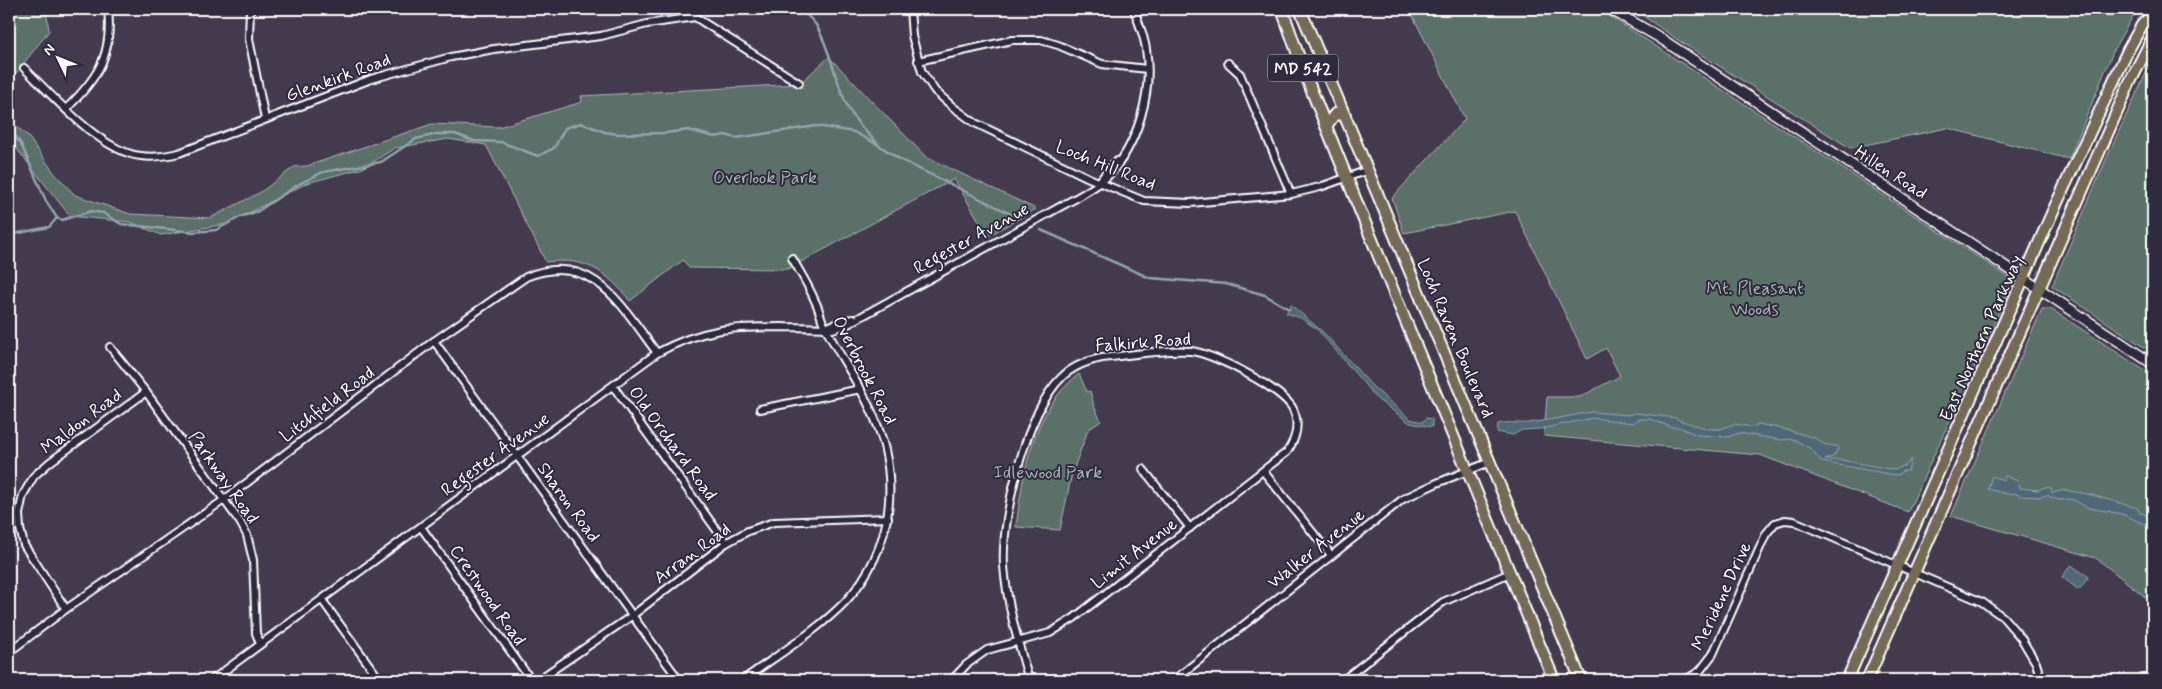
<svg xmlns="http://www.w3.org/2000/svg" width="2162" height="689" viewBox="0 0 2162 689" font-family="Mynerve,sans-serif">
  <rect width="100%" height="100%" fill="#443a4e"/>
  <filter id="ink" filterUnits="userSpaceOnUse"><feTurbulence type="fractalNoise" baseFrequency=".02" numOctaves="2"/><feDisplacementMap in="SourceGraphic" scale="10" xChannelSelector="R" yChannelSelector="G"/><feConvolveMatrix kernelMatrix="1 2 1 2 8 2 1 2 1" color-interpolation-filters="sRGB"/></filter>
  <g filter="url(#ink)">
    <g fill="#5a6f69" stroke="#acb7b4">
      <polygon points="9,9 46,9 49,31 9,82"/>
      <polygon points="1409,9 1599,9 2010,278 2011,286 1908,512 1760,455 1544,436 1547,397 1580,397 1620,376 1606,348 1587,359 1515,211 1404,233 1392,198 1465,119"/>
      <polygon points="1633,9 2137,9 2115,47 2069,159 1947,128 1850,148 1681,42"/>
      <path d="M829 57 926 157 1036 209 988 236 954 179 788 269 689 268 683 260 630 301C606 271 586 257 546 262L486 145 448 139 395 148 363 168 307 183 227 224 161 235 130 222 70 216 9 139V121L27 135 55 174 75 195 130 214 210 218 261 192 294 167 307 166 432 124 499 127 582 102 581 96 799 84Z"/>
      <polygon points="2153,58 2153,353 2052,286 2111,148"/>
      <polygon points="2042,309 2051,309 2153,376 2153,603 2096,558 1951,516"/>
      <path d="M1079 374 1087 392 1090 391 1094 406 1101 421 1088 430 1072 473 1060 530 1016 527C1023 473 1032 410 1079 374Z"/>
    </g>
    <g fill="#4f6877" stroke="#95a4ad">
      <polygon points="1291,305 1323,332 1373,387 1410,419 1422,422 1426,418 1432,419 1432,427 1410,423 1378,400 1318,330 1301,318 1286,313"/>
      <path d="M1591 412 1628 415 1636 413 1675 418 1681 421 1709 429H1720L1734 424 1752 427 1758 424 1787 430 1815 438 1824 444 1839 447 1834 456 1825 460H1841L1895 470 1907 464 1911 459 1908 471H1902L1899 475 1890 474 1822 462 1811 449 1793 439 1781 440 1739 433 1728 437 1697 435 1679 427H1671L1650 419H1639L1633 423 1593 418 1540 429 1522 430 1513 435 1497 432 1498 424C1508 421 1519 424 1529 423 1550 420 1570 416 1591 412Z"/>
      <polygon points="1992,476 2003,480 2005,476 2018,481 2020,488 2039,490 2044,487 2051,488 2052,493 2065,490 2092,495 2137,508 2140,513 2153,516 2153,528 2122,514 2089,508 2072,499 2059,500 2046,495 2040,497 2021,496 2014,493 2007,494 1988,489"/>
      <polygon points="2071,565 2089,577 2079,590 2062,577"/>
    </g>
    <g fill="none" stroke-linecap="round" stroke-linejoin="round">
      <g stroke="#95a4ad" stroke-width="2.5">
        <path d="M800 9C805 14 812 19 816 25 832 52 835 84 850 111 857 124 868 134 878 144"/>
        <polyline points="9,128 21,144 46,201 57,218 62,220 91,211 103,213 121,224 194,232 216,230 240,217 258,211 299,184 323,172 381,162 416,139 437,134 455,134 474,141 501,142 538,156 554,148 565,128 581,123 605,132 618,134 666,133 688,130 715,137 725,135 736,138 816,126 854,132 880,146 901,160 1017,217"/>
        <polyline points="1041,230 1150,278 1226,284 1265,295 1289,309"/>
        <polyline points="9,235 49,227 57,218"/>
      </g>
      <g stroke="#fff" stroke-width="10">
        <g id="street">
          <polyline points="250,9 249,39 265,119"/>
          <polyline points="691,9 695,17 799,83"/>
          <polyline points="910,9 912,36 922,72 935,91 953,107 975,123 998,134 1089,178 1144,201 1190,203 1291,194 1320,187 1368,170"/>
          <polyline points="918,61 1012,40 1041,40 1058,45 1102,64 1147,69"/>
          <polyline points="1228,63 1240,74 1291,194"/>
          <path d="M24 68C52 95 101 152 141 156 154 158 166 156 179 153L371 79 451 57 494 49 601 36 647 24 695 17"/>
          <path d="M66 109C98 78 113 55 108 9"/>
          <polyline points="1100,181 1111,166 1117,161"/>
          <polyline points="825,328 845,320 854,319"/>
          <polyline points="434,341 679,680"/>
          <polyline points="110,347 146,392 240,522 247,535 253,560 256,633 260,644"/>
          <polyline points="613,386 726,543"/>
          <polyline points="760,409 861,389"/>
          <polyline points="1143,469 1190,528"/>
          <polyline points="1263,471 1331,555"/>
          <polyline points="421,527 531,680"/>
          <polyline points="322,600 380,680"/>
          <polyline points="66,609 24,545 20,529 19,514 23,495 34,476 50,462 146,392"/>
          <path d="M9 652 66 609 224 500 434 341 526 277C593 249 623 308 657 353"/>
          <path d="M212 680 657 353C703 328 732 327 782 327 799 328 816 326 832 329L846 325 1076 198C1086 192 1099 185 1107 177 1138 146 1153 92 1146 49 1144 35 1138 22 1134 9"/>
          <polyline points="538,680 633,615 726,543 748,531 774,522 888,518"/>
          <path d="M743 680C776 656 817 631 845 602 895 548 902 474 870 408 857 381 840 356 826 329 821 321 820 310 815 301 809 286 800 272 792 258"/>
          <path d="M952 680 966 665 987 650 1050 633 1074 618 1287 452C1296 439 1300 424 1293 409 1283 389 1213 353 1191 351 1162 349 1131 355 1102 358 1087 361 1073 366 1062 377 1026 411 1001 517 1004 566 1007 605 1018 642 1029 680"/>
          <polyline points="1174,680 1403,499 1437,483 1490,462"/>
          <polyline points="1343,680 1443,602 1510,573"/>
          <polyline points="1537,680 1552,674"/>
          <polyline points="1685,680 1700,671 1713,654 1766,534 1775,523 1785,520 1794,521 1982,602 2003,617 2021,638 2036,663 2041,680"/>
        </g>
      </g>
      <g stroke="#fff" stroke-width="12">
        <polyline id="secondary" points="1610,9 1657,36 2153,364"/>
      </g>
      <g stroke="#fff" stroke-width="14">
        <g id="primary">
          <polyline points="1282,9 1303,69 1361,213 1554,680"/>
          <polyline points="1300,9 1581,680"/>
          <polyline points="1326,126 1335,114 1345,115"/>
          <polyline points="1847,680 2053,211 2128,50 2142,25 2153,14"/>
          <polyline points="1867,680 2130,82 2153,37"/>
        </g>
      </g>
      <use href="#street" stroke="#2f2a3d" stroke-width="6"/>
      <use href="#secondary" stroke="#2f2a3d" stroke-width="9"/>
      <use href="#primary" stroke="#746b55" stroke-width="10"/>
    </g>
  </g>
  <g text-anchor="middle" stroke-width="4" stroke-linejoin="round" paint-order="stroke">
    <rect fill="#2f2a3d" stroke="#c1bfc5" stroke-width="1" x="1268" y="54.5" width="70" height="27" rx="4"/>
    <g font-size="16" font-weight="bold" fill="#fff">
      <text x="1303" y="74">MD 542</text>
    </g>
    <g font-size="18" fill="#fff" stroke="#2f2a3d">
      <text transform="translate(338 77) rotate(-20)" y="6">Glenkirk Road</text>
      <text transform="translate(1106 165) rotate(22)" y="6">Loch Hill Road</text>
      <text transform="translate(1891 172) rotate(33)" y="6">Hillen Road</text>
      <text transform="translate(971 238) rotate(-29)" y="6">Regester Avenue</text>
      <text transform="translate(1456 338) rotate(67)" y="6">Loch Raven Boulevard</text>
      <text transform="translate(1981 338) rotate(-66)" y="6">East Northern Parkway</text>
      <text transform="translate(1143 342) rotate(-4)" y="6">Falkirk Road</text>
      <text transform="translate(865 370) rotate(63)" y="6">Overbrook Road</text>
      <text transform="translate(327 404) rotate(-37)" y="6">Litchfield Road</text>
      <text transform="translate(81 421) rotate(-37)" y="6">Maldon Road</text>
      <text transform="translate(673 443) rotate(54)" y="6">Old Orchard Road</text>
      <text transform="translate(495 454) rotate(-36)" y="6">Regester Avenue</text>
      <text transform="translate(224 477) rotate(55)" y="6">Parkway Road</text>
      <text transform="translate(569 502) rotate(54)" y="6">Sharon Road</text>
      <text transform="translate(1316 548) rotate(-38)" y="6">Walker Avenue</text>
      <text transform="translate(692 553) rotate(-36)" y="6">Arran Road</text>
      <text transform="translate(1134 553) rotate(-38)" y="6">Limit Avenue</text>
      <text transform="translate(488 595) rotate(55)" y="6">Crestwood Road</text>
      <text transform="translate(1721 596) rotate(-65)" y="6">Meridene Drive</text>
    </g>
    <g font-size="18" fill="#acb7b4" stroke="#2f2a3d">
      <text x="765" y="183">Overlook Park</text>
      <text x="1755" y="294">Mt. Pleasant<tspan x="1755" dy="21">Woods</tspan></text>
      <text x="1048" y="478">Idlewood Park</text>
    </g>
  </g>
  <rect width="2162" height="689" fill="none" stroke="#2f2a3d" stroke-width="30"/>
  <rect x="15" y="15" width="2132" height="659" fill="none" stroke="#fff" stroke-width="2" filter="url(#ink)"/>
  <g transform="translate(58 58) rotate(313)" stroke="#2f2a3d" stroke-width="4" paint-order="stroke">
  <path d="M0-4L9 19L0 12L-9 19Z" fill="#ffffff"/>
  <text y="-8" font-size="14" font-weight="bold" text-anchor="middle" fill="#ffffff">N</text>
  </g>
</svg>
